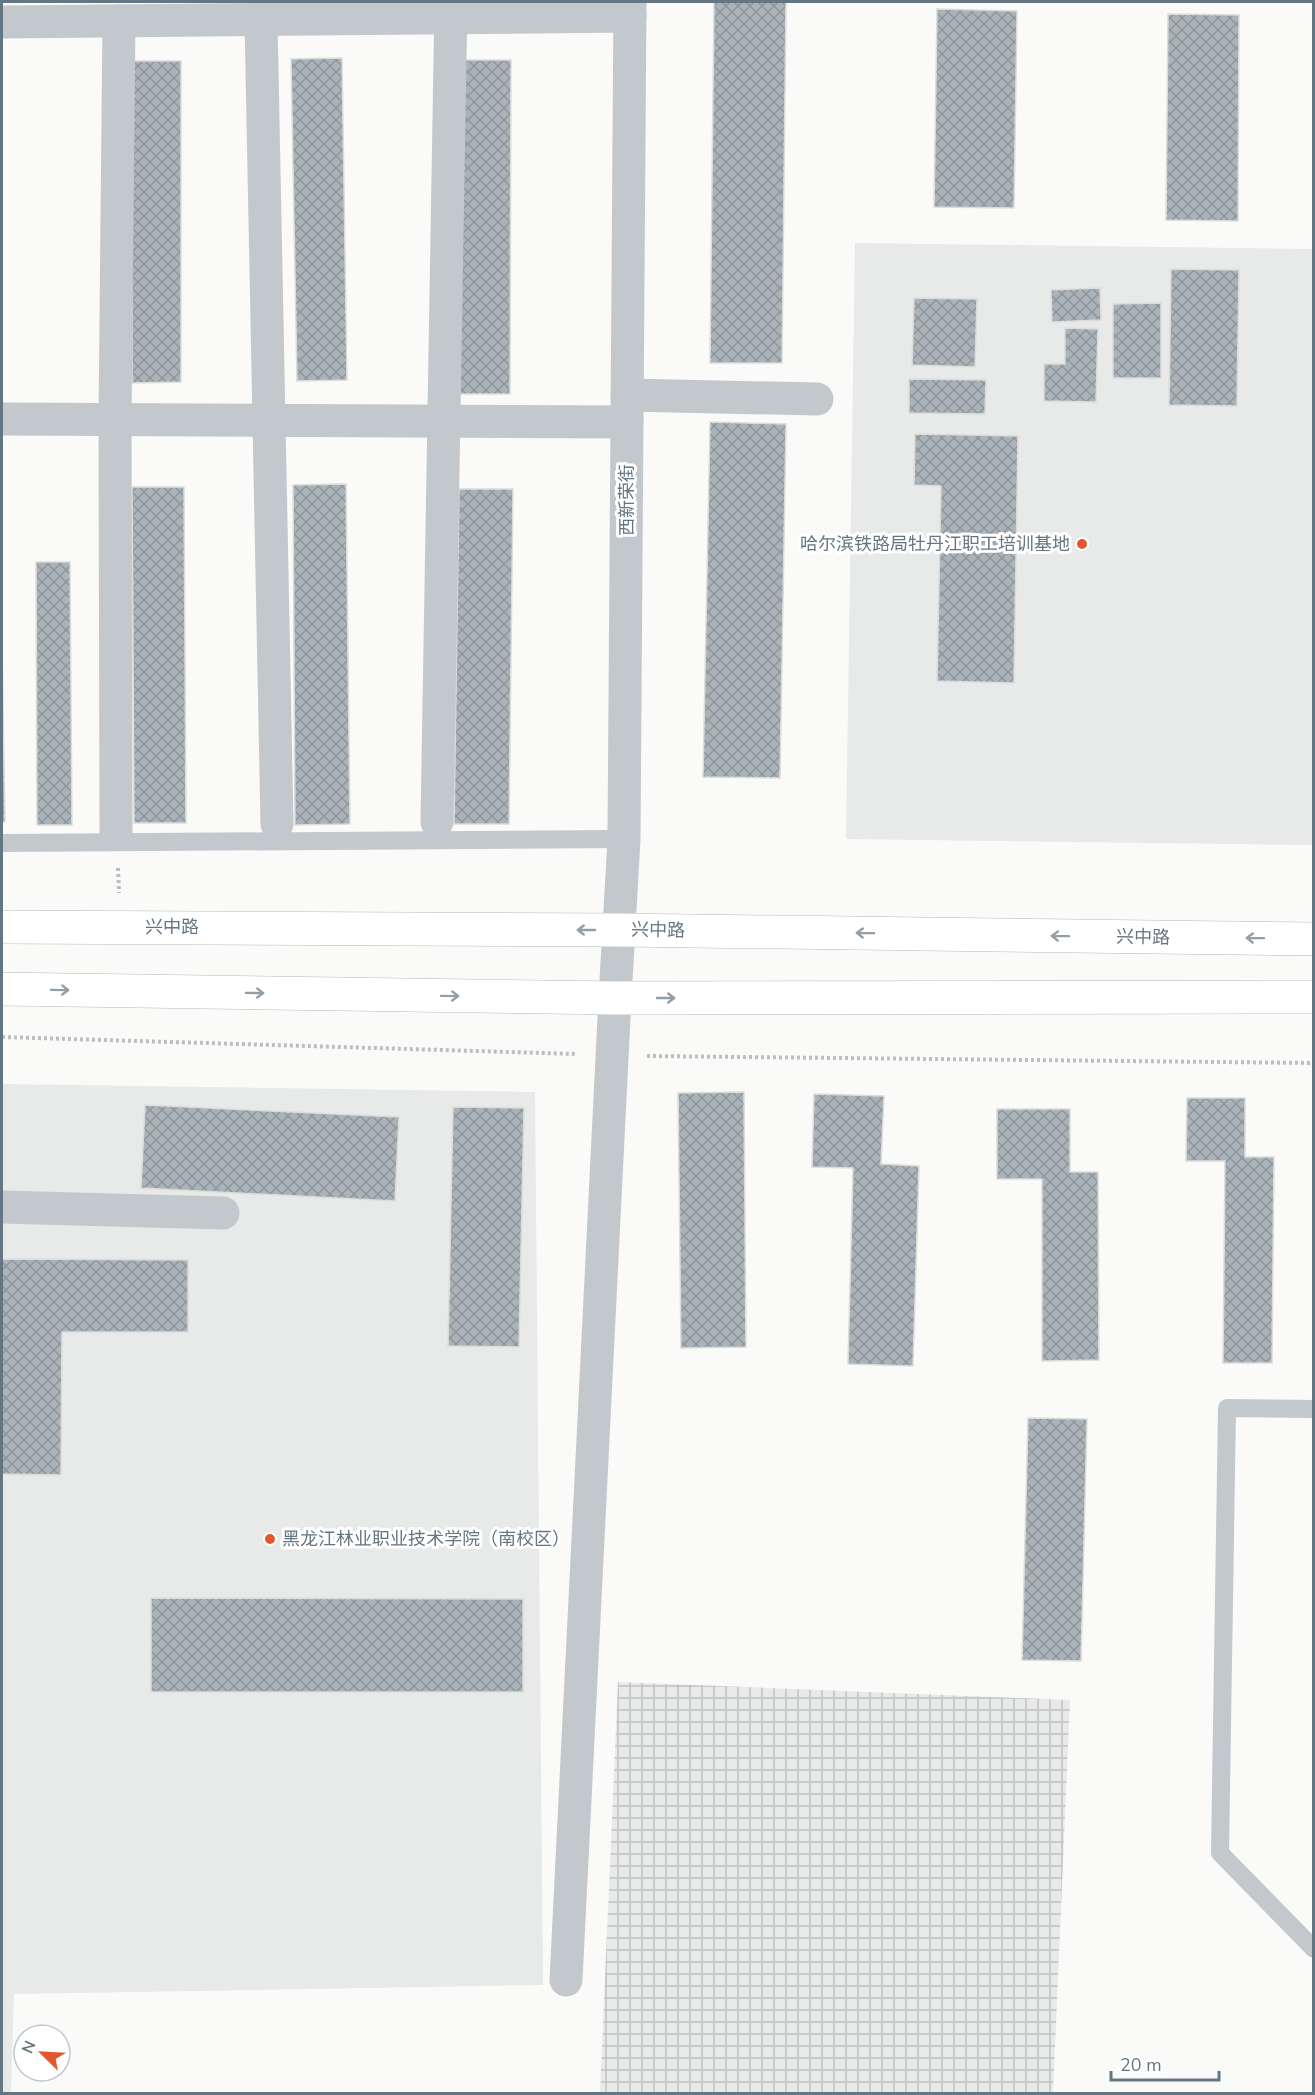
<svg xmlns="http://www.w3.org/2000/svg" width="1315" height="2095" viewBox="0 0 1315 2095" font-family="'Nunito Sans','Noto Sans SC',sans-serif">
  <defs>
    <pattern id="industrial-grid" width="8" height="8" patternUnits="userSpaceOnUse" patternTransform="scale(1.5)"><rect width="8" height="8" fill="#e8e9e9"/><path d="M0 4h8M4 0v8" fill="none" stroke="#c0c1c2"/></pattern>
    <pattern id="building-cross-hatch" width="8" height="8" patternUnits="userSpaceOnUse" patternTransform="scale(1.5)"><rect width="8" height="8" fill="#aab3b9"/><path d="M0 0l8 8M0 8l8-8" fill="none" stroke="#8e969c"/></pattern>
  </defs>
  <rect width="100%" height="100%" fill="#fafaf8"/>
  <g fill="#e8e9e9">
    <polygon points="855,243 1313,249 1313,845 846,839"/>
    <polygon points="2,1084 535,1092 543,1985 14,1994 11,2093 2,2094"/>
  </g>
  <polygon fill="url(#industrial-grid)" points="618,1682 1070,1700 1053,2093 600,2093"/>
  <g fill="url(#building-cross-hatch)" stroke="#dcdcda" stroke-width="1.5">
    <polygon points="714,2 786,2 782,363 710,363"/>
    <polygon points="937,9 1017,11 1014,208 934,207"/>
    <polygon points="1168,14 1239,15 1238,221 1166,220"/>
    <polygon points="342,58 347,380 297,381 291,59"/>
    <polygon points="462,60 511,60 510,394 460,394"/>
    <polygon points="132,61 181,61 181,382 132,383"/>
    <polygon points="1171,269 1239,270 1237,406 1169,405"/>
    <polygon points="1100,288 1101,320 1052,322 1051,290"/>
    <polygon points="914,298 977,299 975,367 912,365"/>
    <polygon points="1161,303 1161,378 1113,378 1113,304"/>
    <polygon points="1065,328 1098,329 1096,402 1044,401 1044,364 1065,364"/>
    <polygon points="909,379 986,380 985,414 909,413"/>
    <polygon points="710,422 786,424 780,778 703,777"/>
    <polygon points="915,434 1018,436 1014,683 937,681 941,486 914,485"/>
    <polygon points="346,484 350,824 295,825 293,485"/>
    <polygon points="132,487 184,487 186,823 134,823"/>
    <polygon points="459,489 513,489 509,824 454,824"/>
    <polygon points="36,562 70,562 72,825 37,825"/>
    <polygon points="2,647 5,822 2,822"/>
    <polygon points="744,1092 746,1347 681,1348 678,1093"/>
    <polygon points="814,1094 884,1096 881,1164 919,1166 913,1366 848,1364 853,1168 812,1167"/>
    <polygon points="1187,1098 1245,1098 1245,1157 1274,1157 1272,1363 1223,1363 1225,1161 1186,1161"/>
    <polygon points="145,1105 399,1117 395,1201 141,1188"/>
    <polygon points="453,1107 524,1108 519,1347 448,1346"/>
    <polygon points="997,1109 1070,1109 1070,1172 1098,1172 1099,1360 1042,1361 1042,1179 997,1179"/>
    <polygon points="2,1259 188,1260 188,1332 62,1332 61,1475 2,1474"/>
    <polygon points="1028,1418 1087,1419 1081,1661 1022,1660"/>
    <polygon points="151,1598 523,1599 523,1692 151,1692"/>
  </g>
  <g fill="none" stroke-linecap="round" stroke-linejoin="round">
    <g stroke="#b4b9bd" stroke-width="34">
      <g id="trunk">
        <polyline points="2,927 619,930 1314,939"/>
        <polyline points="2,989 615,998 1314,997"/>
      </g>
    </g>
    <g stroke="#bbbfc2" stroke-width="4" stroke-dasharray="3 3" stroke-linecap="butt">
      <polyline points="118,868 119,893"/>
      <polyline points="2,1037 577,1054"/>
      <polyline points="647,1056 1314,1063"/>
    </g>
    <g stroke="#c3c8cc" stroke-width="18">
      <polyline points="2,843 624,839"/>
      <polyline points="1314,1409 1227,1408 1220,1853 1314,1949"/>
    </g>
    <g stroke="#c3c8cc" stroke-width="33">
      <polyline points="261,20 277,824"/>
      <polyline points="2,22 630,16"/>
      <polyline points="627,395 817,399"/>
      <polyline points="2,419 627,422"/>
      <polyline points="437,822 451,2"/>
      <polyline points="116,834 115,420 119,21"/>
      <polyline points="2,1207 223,1213"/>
      <polyline points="566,1980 615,998"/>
    </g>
    <polyline stroke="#c3c8cc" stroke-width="33" points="615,998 624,839 630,2"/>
    <use href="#trunk" stroke="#fff" stroke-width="33"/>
  </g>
  <defs><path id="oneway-shaft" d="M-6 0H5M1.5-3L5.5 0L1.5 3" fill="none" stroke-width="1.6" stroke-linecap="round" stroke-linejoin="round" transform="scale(1.5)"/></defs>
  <g stroke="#939fa8">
    <use href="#oneway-shaft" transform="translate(586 930) rotate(-180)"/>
    <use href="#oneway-shaft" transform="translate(865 933) rotate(-179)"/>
    <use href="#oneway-shaft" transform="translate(1060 936) rotate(-179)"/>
    <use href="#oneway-shaft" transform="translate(1255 938) rotate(-179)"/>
    <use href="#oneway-shaft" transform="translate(60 990) rotate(1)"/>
    <use href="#oneway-shaft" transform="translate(255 993) rotate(1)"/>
    <use href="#oneway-shaft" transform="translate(450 996) rotate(1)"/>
    <use href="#oneway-shaft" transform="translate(666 998)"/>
  </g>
  <g fill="#e4572e" stroke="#fff" stroke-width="2">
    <circle cx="1082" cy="544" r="6"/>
    <circle cx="270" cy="1539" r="6"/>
  </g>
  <g text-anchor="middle" stroke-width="6" stroke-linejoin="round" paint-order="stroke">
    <g font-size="18" fill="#657683" stroke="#fff">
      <text transform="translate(627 500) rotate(-90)" y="6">西新荣街</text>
      <text x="172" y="933">兴中路</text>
      <text transform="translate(658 930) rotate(1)" y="6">兴中路</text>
      <text transform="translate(1143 937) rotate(1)" y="6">兴中路</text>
    </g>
    <g font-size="18" fill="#657683" stroke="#fff" text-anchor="end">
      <text x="1070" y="550">哈尔滨铁路局牡丹江职工培训基地</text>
      <text x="282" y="1545" text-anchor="start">黑龙江林业职业技术学院（南校区）</text>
    </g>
  </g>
  <rect width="1315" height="2095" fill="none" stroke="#657683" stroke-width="6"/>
  <g transform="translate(42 2053) rotate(294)"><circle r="28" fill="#ffffff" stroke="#c1c8cd" stroke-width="1.5"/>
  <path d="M0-4.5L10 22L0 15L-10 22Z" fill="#e4572e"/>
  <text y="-9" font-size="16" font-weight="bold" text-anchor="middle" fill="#657683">N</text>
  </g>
  <path d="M1111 2071v9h108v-9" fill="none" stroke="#657683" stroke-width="3"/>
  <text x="1120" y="2071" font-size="18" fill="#657683" stroke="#ffffff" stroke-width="4.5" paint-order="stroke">20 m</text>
</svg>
